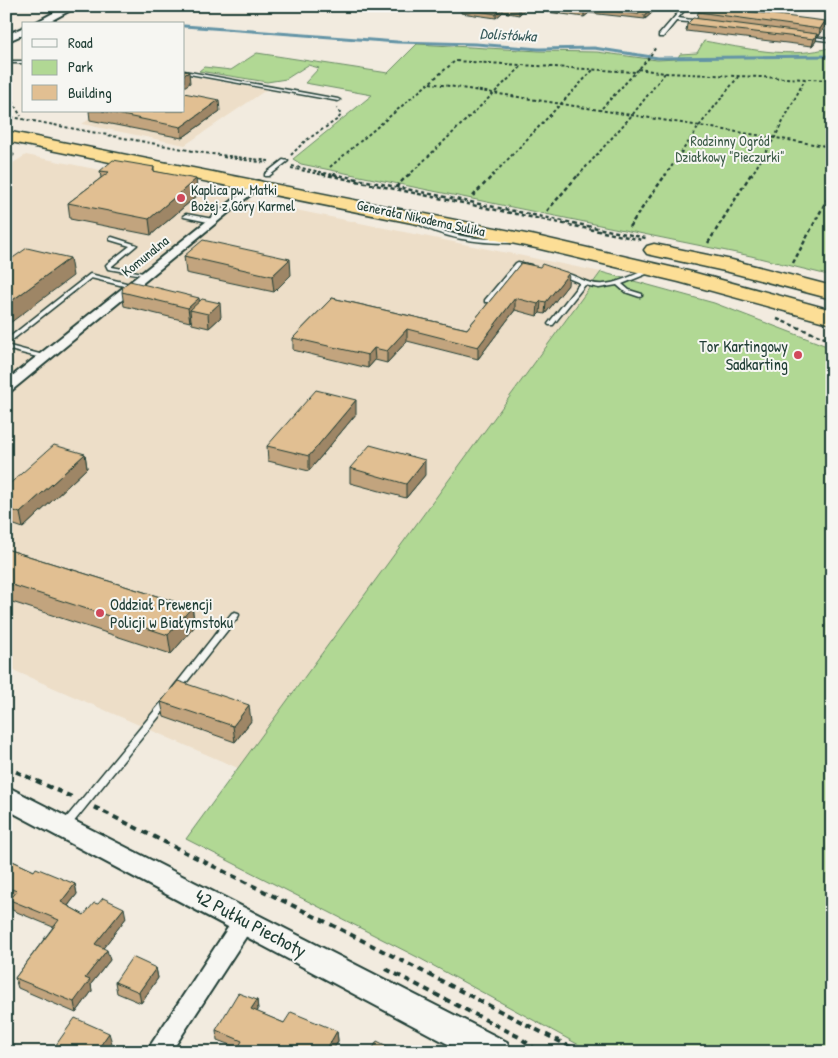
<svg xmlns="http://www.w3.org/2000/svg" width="838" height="1058" viewBox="0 0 838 1058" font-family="'Patrick Hand',sans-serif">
  <rect width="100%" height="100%" fill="#f2ebdf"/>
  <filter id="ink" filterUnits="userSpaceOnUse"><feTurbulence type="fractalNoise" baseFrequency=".02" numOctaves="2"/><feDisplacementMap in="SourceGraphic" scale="10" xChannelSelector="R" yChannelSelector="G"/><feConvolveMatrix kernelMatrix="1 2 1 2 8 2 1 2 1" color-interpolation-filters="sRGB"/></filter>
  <g filter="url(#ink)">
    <g fill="#eddec8">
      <polygon points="184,75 266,90 185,145 82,124 102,111 184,111"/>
      <polygon points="26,155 601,272 240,769 6,667 6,162 13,163"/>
    </g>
    <g fill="#b1d894" stroke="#688a64">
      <path d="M704 41C745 48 791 60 832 47V276L751 256 301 164 293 159 372 95 305 83 319 68 308 65 286 79 267 82 199 71 204 67 231 70 257 53 388 73 417 44 539 51 597 52 657 60 677 59 680 54 697 53Z"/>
      <polygon points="601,272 714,303 832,348 832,1052 592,1052 421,959 186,839"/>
    </g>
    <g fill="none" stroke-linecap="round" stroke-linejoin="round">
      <g stroke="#6494a6" stroke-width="3">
        <polyline points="184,26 397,42 476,44 539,49 594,48 658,58 832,56"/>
        <polyline points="6,30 21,32"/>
      </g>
      <g stroke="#1f3d34" stroke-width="3">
        <g id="lane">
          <polygon points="684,6 688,6 678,18 699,21 701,22 700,23 676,21 663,37 659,37 659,35"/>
          <polygon points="807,36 828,39 830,40 828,41 805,38 805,36"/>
          <rect x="6" y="61" width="18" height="2"/>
          <polygon points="184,71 338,99 340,100 338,101 184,73"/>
          <polygon points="6,152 13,155 10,157 6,155"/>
          <polygon points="283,160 288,161 269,176 265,176 265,174"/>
          <polygon points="186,214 213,219 216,221 213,223 184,217 183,216"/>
          <path d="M415 218C424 222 431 227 440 230 463 238 487 240 511 239L514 241 511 243C477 243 443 239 413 221V219Z"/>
          <polygon points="112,237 137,245 112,266 112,267 148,274 148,276 108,269 106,265 107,264 130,246 110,240 110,238"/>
          <polygon points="518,262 531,265 532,266 529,268 519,266 489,302 485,302 485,300 516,263"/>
          <path d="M647 270 649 271V273L622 284 629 290 642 294V296L640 297 625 292 617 285 599 288 585 285 553 325H549L548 324 580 283 558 274V272C570 272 580 280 591 283 611 288 629 276 647 270Z"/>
          <polygon points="90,274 134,285 135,286 132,288 91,278 6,345 6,340"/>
          <polygon points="6,345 47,356 48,357 45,359 6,349"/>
          <polygon points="235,612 238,613 239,615 238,617 178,693 172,693 171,691 172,689 232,613"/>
          <polygon points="168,697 171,698 172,700 171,702 68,829 65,830 62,829 60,826 62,823 165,698"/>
        </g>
      </g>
      <g stroke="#1f3d34" stroke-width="4">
        <g id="street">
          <polygon points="66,6 78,6 45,24 33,24"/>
          <polygon points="24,27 24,34 6,42 6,35"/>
          <polygon points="257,181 261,182 261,186 11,391 6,392 6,381"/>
          <polygon points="245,911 253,914 256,920 253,926 171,1052 146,1052 237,914"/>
        </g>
      </g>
      <g stroke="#1f3d34" stroke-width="4">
        <polygon id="secondary" points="6,786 507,1042 511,1052 463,1052 6,809"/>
      </g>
      <g stroke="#1f3d34" stroke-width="3">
        <g id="highway">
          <polygon points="6,131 536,236 692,272 832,310 832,324 679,282 536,248 6,141"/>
          <polygon points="654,244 732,260 832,286 832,299 729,272 647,254 644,250 647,246"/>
        </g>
      </g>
      <g stroke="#1f3d34" stroke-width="2" stroke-dasharray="3 2.5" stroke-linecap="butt">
        <polyline points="638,69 665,73 832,80"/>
        <polyline points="430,83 832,147"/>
        <polyline points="6,92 21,116"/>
        <polyline points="602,108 648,59 656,47"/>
        <polyline points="6,116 204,153 269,161"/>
        <polyline points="291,155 305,141 338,119 341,115 337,108"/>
        <polyline points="223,157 267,163"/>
        <polyline points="292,166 339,176"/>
        <polyline points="330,167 455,61 635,72"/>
        <polyline points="291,168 328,176"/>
        <polyline points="408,176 523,65"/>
        <polyline points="492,176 593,70"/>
        <polyline points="578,176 633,114 665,73"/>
        <polyline points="665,176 700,125 738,77"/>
        <polyline points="751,176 775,137 805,79"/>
      </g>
      <g stroke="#1f3d34" stroke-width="2.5" stroke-dasharray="4 3" stroke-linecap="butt">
        <polyline points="322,174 642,240"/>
        <polyline points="333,174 646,238"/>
        <polyline points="396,187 409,174"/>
        <polyline points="473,196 494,174"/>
        <polyline points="547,211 579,174"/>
        <polyline points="629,227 666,174"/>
        <polyline points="708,243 751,174"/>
        <polyline points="793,263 832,190"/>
        <polyline points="777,319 832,341"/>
      </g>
      <g stroke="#1f3d34" stroke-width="4" stroke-dasharray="6 5" stroke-linecap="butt">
        <polyline points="6,767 74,798"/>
        <polyline points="94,807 340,929 580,1052"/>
        <polyline points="386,969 519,1037 539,1052"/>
      </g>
      <use href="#lane" fill="#f6f6f2" fill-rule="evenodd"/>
      <use href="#street" fill="#f6f6f2" fill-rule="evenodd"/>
      <use href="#secondary" fill="#f6f6f2" fill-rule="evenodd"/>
      <use href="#highway" fill="#fcde96" fill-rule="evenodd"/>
    </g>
    <g fill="#c2a47e" stroke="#1f3d34">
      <polygon points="393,6 420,6 412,12 393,9"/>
      <polygon points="463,6 660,6 645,19 589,13 584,17 525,9 519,15 503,12 496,18 461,13 461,8"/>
      <polygon points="698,12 825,21 824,28 819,36 817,36 816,41 812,46 686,31 687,24 697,18"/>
      <polygon points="89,111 220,111 182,138 90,120"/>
      <polygon points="154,167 154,172 198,195 151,235 70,219 68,203 101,178 100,171"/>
      <polygon points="184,256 291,275 274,292 186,273"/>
      <polygon points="521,263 568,285 545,314 540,313 537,316 515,310 478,359 407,341 387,363 375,360 368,368 293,350 293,338 332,298 467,329"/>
      <polygon points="122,292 200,302 221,317 209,328 192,324 191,320 190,322 124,306"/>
      <polygon points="356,414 309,471 268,461 267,446"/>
      <polygon points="85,454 87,468 23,528 6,522 6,487"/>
      <polygon points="350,468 425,475 406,498 350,483"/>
      <polygon points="6,549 192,607 195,626 171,654 6,600"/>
      <polygon points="161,702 251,721 235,742 164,717"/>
      <polygon points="6,858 34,871 75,884 77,894 68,906 84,915 126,918 103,948 110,960 91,984 92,991 76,1013 18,988 15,978 53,927 12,910 10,900 11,898 6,896"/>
      <polygon points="156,968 158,978 141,1003 117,993 115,982"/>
      <polygon points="257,1000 258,1010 257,1012 284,1023 337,1031 338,1041 332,1052 236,1052 238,1048 217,1040 216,1030"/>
    </g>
    <g fill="#9e8666" stroke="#1f3d34">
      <polygon points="414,6 420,6 412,12 412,7"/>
      <polygon points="524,6 525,6 525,9 519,15 519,10"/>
      <polygon points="655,6 660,6 645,19 645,15"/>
      <polygon points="503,8 503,12 496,18 496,14"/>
      <polygon points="589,8 589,13 584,17 584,13"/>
      <polygon points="825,21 824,28 819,36 820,29"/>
      <polygon points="817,34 816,41 812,46 814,39"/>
      <polygon points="189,72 190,83 184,87 184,75"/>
      <polygon points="219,100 220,111 182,138 181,127"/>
      <polygon points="196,179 198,195 151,235 149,219"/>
      <polygon points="70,258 73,276 6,326 6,305"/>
      <polygon points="290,259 291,275 274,292 272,276"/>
      <polygon points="569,273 568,285 545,314 546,302"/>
      <polygon points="199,298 201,311 190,310 191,320 190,322 188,308"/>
      <polygon points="515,298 515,310 478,359 478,347"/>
      <polygon points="541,301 540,313 537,316 538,304"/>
      <polygon points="220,303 221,317 209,328 208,314"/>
      <polygon points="407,329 407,341 387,363 387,351"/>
      <polygon points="374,348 375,360 368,368 368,355"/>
      <polygon points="356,400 356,414 309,471 309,456"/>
      <polygon points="85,454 87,468 23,528 20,513"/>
      <polygon points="425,460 425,475 406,498 406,484"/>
      <polygon points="192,607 195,626 171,654 168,635"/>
      <polygon points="249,705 251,721 235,742 233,726"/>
      <polygon points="75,884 77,894 63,912 61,902"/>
      <polygon points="124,908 126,918 98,955 95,944"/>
      <polygon points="107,950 110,960 91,984 92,991 76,1013 74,1002 85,978"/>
      <polygon points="156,968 158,978 141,1003 139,992"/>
      <polygon points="257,1000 258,1010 252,1019 251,1009"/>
      <polygon points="337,1031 338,1041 332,1052 325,1052"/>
      <polygon points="109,1033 112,1043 106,1052 96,1052"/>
    </g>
    <g fill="#e1bf92" stroke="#1f3d34">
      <polygon points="463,6 524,6 519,10 503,8 496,14 461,8"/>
      <polygon points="534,6 655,6 645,15 589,8 584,13"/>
      <polygon points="703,6 705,6 825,21 820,29 698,12"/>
      <polygon points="693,18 817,34 814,39 687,24"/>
      <polygon points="184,71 189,72 184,75"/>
      <polygon points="184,93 219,100 181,127 102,111 184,111"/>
      <polygon points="113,160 154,167 153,171 196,179 149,219 68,203 109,172 100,171"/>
      <polygon points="203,240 290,259 272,276 184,256"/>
      <polygon points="27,248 70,258 6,305 6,262 7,262"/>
      <polygon points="521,263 540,267 542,264 569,273 546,302 541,301 538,304 515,298 478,347 407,329 387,351 374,348 368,355 293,338 332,298 467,329"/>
      <polygon points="130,281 199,298 188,308 122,292 123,286"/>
      <polygon points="202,299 220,303 208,314 190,310"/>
      <polygon points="316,390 356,400 309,456 267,446"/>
      <polygon points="54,445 85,454 20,513 6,508 6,487"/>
      <polygon points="370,445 425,460 406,484 350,468"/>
      <polygon points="6,549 192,607 168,635 6,583"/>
      <polygon points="178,681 249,705 233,726 161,702"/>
      <polygon points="6,858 34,871 36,868 75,884 61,902 84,915 94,903 98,904 103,898 124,908 95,944 107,950 85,978 90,980 74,1002 15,978 59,920 10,900 17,891 6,887"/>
      <polygon points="132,957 156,968 139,992 115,982"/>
      <polygon points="238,993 257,1000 251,1009 284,1023 291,1012 337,1031 325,1052 236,1052 242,1041 216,1030"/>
      <polygon points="75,1018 109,1033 96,1052 51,1052"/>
      <polygon points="377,1041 399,1052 371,1052"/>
    </g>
  </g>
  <g fill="#d1495b" stroke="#f6f6f2" stroke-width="2">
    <circle cx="181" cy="198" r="5"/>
    <circle cx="798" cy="355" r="5"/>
    <circle cx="100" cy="613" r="5"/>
  </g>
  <g text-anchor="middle" stroke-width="4" stroke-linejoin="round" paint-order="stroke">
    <g font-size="14" fill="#3c5c47" stroke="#f6f6f2">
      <text x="730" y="146">Rodzinny Ogród<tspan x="730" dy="16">Działkowy "Pieczurki"</tspan></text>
    </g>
    <g font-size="14" fill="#1f3d34" stroke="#f6f6f2" text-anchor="start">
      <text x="191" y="195">Kaplica pw. Matki<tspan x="191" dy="16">Bożej z Góry Karmel</tspan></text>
    </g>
    <g font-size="14" fill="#1f3d34" stroke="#f6f6f2">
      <text transform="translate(421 218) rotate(12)" y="5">Generała Nikodema Sulika</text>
      <text transform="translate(145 256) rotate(-39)" y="5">Komunalna</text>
    </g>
    <g font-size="15" font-style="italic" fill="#365a5a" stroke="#f6f6f2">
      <text transform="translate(508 35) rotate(3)" y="5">Dolistówka</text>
    </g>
    <g font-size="16" fill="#1f3d34" stroke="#f6f6f2" text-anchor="end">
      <text x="788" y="352">Tor Kartingowy<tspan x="788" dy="18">Sadkarting</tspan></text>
      <text x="110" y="610" text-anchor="start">Oddział Prewencji<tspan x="110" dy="18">Policji w Białymstoku</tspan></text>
    </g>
    <g font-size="19" fill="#1f3d34" stroke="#f6f6f2">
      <text transform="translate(251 923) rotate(28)" y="7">42 Pułku Piechoty</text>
    </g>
  </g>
  <rect width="838" height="1058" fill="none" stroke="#f6f6f2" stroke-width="25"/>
  <rect x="12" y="12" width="813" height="1033" fill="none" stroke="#1f3d34" stroke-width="2" filter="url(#ink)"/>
  <rect x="22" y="22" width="162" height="90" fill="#f6f6f2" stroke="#a0aca6"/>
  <rect x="32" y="39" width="25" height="8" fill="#f6f6f2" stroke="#a0aca6"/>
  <text x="68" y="48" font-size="15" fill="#1f3d34">Road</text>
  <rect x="32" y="60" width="25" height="15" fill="#b1d894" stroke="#a0aca6"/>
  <text x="68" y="72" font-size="15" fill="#1f3d34">Park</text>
  <rect x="32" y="85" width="25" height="15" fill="#e1bf92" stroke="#a0aca6"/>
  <text x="68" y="98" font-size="15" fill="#1f3d34">Building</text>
</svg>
